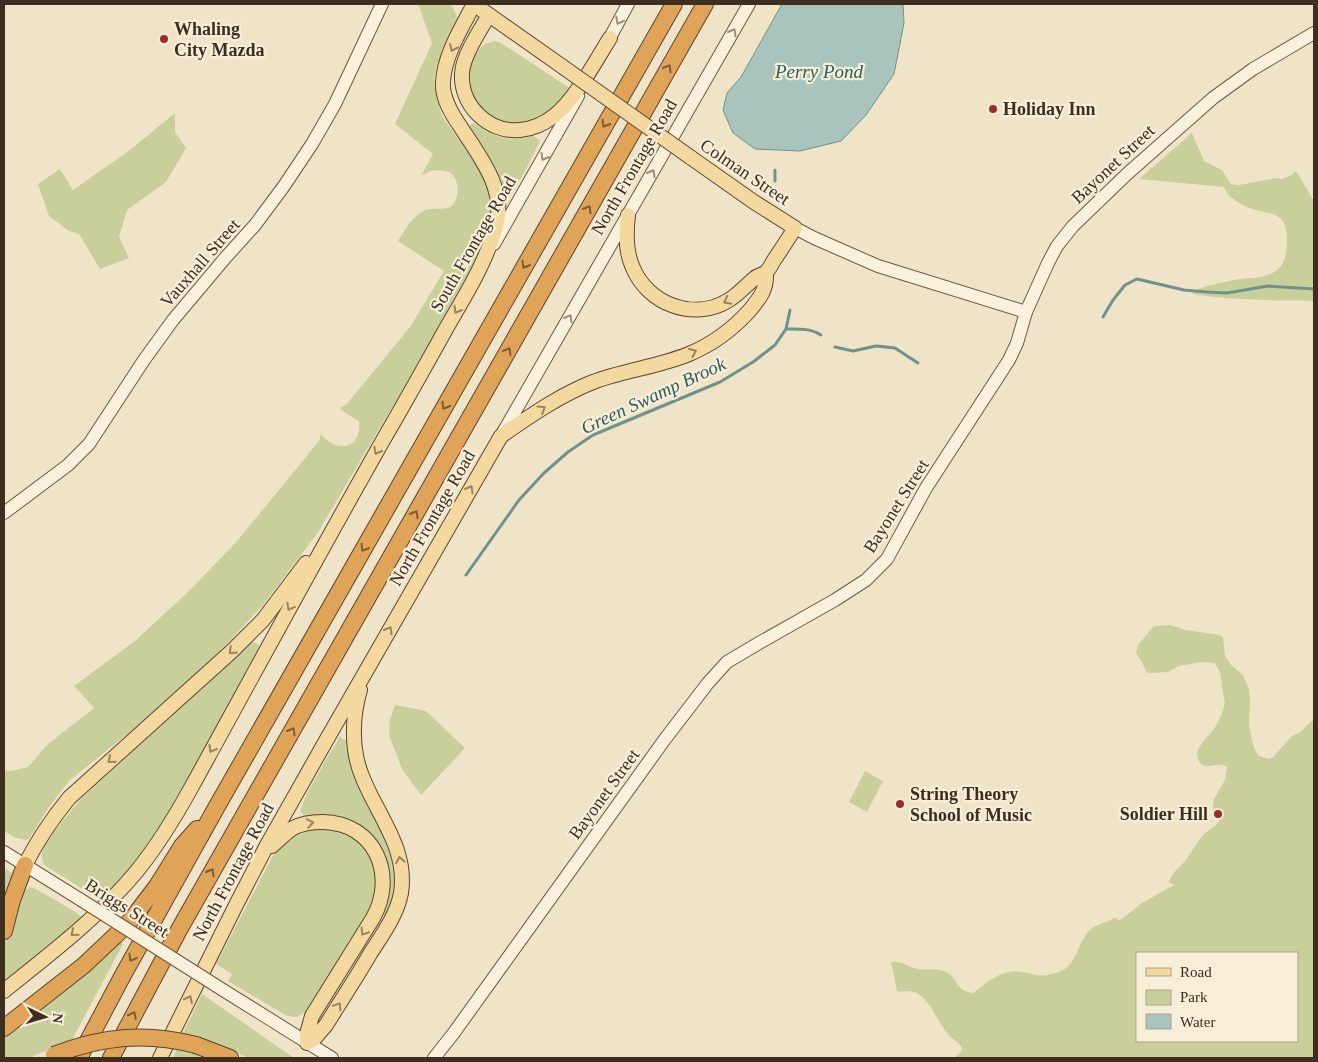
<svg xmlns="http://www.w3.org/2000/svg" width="1318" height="1062" viewBox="0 0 1318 1062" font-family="Georgia,serif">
  <rect width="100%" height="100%" fill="#f0e4c8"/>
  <g fill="#c9cf9b" fill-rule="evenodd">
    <path d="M418 4H449L452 6 456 14 457 19 456 28 437 64 434 78 435 88 442 116 475 163 487 184 491 202V217L488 235 472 267 407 382 317 534 262 606 205 667 140 724 70 780 49 807 29 839 26 840 14 837 4 831V770L11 771 28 767 48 744 94 708 74 686 135 641 190 590 238 540 319 441 321 434C337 454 362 449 359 421L344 412 340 408 346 405 410 327 444 271 398 241C405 230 415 211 430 209 437 208 444 210 450 207 459 201 460 183 453 175 450 172 447 171 443 171 434 169 428 172 421 176L433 154 395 124 432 43Z"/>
    <polygon points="495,41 501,43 571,89 553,109 539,118 526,124 497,123 476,105 468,84 468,75 474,56 480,48 485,44"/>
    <polygon points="175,113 175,132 186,148 166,182 127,210 119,237 129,258 100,269 79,234 69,231 49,216 38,184 60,169 73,190 130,150"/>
    <path d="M473 123C493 136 509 144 533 135L540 141 524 173 511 195 502 194 467 130 470 125Z"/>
    <path d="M1192 133 1204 161 1222 170 1231 184 1239 185 1276 178 1282 179 1290 176 1296 171 1314 201V301C1298 300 1283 301 1267 300 1242 299 1217 298 1192 294L1194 291C1205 285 1221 283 1234 280 1249 277 1270 280 1281 266 1286 259 1287 249 1287 240 1287 233 1286 224 1281 219 1275 213 1264 212 1256 210 1245 207 1227 198 1224 187L1139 179Z"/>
    <path d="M1170 625 1186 630 1220 635 1223 637 1225 656 1231 665 1243 675 1249 689 1250 700 1249 725 1252 740 1255 750 1259 756 1270 759 1273 757 1292 736 1299 733 1314 719V1058H954L961 1052 962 1048C959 1042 953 1040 948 1034 937 1022 932 1002 917 993 910 989 904 993 897 991L891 962C901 960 908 967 918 969 926 970 938 968 946 972 959 978 955 991 973 993 983 985 996 974 1009 972 1018 970 1027 973 1036 975 1045 977 1057 973 1065 969 1077 961 1079 940 1090 930 1096 924 1106 923 1114 918H1117L1119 921 1142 903 1174 885 1169 882C1171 873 1180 867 1186 860 1192 851 1197 842 1204 834 1211 828 1217 826 1221 818L1219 815 1214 810 1213 806 1214 799 1225 780 1227 767C1217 761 1208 770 1201 764 1198 761 1196 754 1198 750 1200 745 1204 741 1207 737 1215 729 1221 718 1224 707 1226 700 1223 694 1222 688 1221 678 1221 670 1214 663L1202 662 1179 666 1168 672 1150 673 1146 672 1141 660 1136 654 1138 645 1154 626ZM1137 953H1297V1041H1137Z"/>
    <path d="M252 641 260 646 179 798 150 844 108 896 94 889 89 893 44 865C43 862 41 857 42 853 45 841 72 810 80 800Z"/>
    <polygon points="395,705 426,711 465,748 421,795 402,769 390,738 389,729 390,720"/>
    <path d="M340 736 343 739 347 740C349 757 352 773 359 788 380 837 409 859 386 915L382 914 387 901 372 839 305 819 303 814 300 811 308 791Z"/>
    <polygon points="865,771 883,781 867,812 849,802"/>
    <path d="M322 828C329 829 336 830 341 832 363 840 376 861 376 884 376 894 372 904 369 914L307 1011 297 1017 287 1016 228 981 232 974 216 964 276 850 291 836 303 831Z"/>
    <polygon points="4,868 11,872 13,877 4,908"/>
    <polygon points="30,887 34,888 74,911 84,919 4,984 4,946 21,894"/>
    <polygon points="119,940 123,944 72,1040 36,1055 30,1058 4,1058 4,1034"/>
    <polygon points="202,994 294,1058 250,1058 199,1040 200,1038 183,1033"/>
    <polygon points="178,1046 216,1058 173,1058"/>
  </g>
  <polygon fill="#a9c4bc" stroke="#6f938a" points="782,4 903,4 904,23 894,74 866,115 841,141 800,151 755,149 733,133 723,110 727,93 741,77"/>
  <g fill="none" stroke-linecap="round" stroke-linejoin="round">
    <g stroke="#6f938a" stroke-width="3">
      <polyline points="775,181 775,170"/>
      <polyline points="1103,317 1113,300 1125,285 1137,279 1184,290 1207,292 1227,293 1268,286 1314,289"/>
      <path d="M786 329C799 329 810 328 821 335"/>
      <polyline points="835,347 853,351 876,346 895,348 918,363"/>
      <polyline points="466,575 519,500 544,473 568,452 593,435 720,382 753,362 775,345 786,329 790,310"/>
    </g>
    <g stroke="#6f573f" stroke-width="14">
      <g id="secondary">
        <polyline points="606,45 628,4"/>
        <polyline points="795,228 814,238 878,266 1026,312"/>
        <polyline points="494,244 578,96"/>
        <polyline points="501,436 749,4"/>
        <polyline points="4,513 68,465 89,444 144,360 173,320 226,257 255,225 284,186 312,144 335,104 382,4"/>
        <polyline points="4,852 81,900"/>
        <polyline points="223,990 332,1058"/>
        <polyline points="434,1058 453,1034 665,739 708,683 727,662 759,643 835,600 866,580 887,559 926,488 1009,360 1017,343 1026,312 1048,263 1057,246 1073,226 1127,174 1213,98 1253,69 1314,33"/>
      </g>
    </g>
    <g stroke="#5b4430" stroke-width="16">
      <g id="primary">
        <polyline points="482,10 563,67"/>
        <path d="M489 15C480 30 463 56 462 73 460 105 488 133 520 130 532 129 545 123 554 116 575 100 596 60 610 38"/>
        <path d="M628 215C626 232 625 251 633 268 648 304 694 322 729 300 739 294 746 285 755 278 758 275 762 275 765 273 769 270 772 264 774 260 781 250 788 239 795 228L754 202 690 157"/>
        <path d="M272 846C279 840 285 833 293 828 302 823 313 822 323 822 375 823 397 875 373 918L312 1016 307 1034V1043L314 1039 326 1025C341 1001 356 978 370 954 382 935 397 915 401 893 408 848 377 815 362 776 351 749 352 717 360 690"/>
        <path d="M25 865C37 841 52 819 69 798L232 651 263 620 306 563"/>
        <path d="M4 991C50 954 99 917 137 871 158 845 175 817 191 788 256 670 320 551 386 435 407 399 427 363 447 327 466 294 485 264 496 227 507 189 479 156 460 126 451 113 442 98 443 82 444 56 462 27 474 4"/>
        <path d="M160 1058 236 905 266 847 327 739 501 436C530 416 560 395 593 382 624 370 658 367 689 354 713 344 733 329 750 310 760 298 767 289 766 273"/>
      </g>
    </g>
    <g stroke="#5b4430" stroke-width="18">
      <g id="highway">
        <polyline points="4,931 12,900 25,865"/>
        <polyline points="4,1028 83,966 115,936 131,920 157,886 182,846 197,829"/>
        <polyline points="196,1045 230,1058"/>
        <polyline points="79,1058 123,975 216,808 674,4"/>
        <polyline points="111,1058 180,928 705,4"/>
      </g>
    </g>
    <use href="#secondary" stroke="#faf1dc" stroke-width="12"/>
    <use href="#primary" stroke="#f3d9a0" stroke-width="14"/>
    <use href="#highway" stroke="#e0a458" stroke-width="16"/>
    <g stroke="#6f573f" stroke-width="14" stroke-linecap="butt">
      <polyline id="secondary-bridge" points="81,900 223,990"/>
    </g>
    <g stroke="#5b4430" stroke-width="16" stroke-linecap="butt">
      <polyline id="primary-bridge" points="563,67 690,157"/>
    </g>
    <g stroke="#5b4430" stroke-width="18" stroke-linecap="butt">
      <path id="highway-bridge" d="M54 1055C103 1036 146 1032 196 1045"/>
    </g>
    <use href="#secondary-bridge" stroke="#faf1dc" stroke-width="12"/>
    <use href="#primary-bridge" stroke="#f3d9a0" stroke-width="14"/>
    <use href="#highway-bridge" stroke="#e0a458" stroke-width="16"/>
  </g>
  <defs><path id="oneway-chevron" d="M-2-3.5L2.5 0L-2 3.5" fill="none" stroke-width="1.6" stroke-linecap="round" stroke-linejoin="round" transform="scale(1.25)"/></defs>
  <g stroke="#9c907e">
    <use href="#oneway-chevron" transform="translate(619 21) rotate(118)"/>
    <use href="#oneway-chevron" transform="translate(733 32) rotate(-60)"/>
    <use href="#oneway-chevron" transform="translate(544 157) rotate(120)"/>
    <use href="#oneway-chevron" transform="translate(652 173) rotate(-60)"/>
    <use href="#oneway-chevron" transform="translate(569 318) rotate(-60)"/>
  </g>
  <g stroke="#988460">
    <use href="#oneway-chevron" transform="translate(453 48) rotate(113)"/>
    <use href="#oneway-chevron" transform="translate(727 301) rotate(152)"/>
    <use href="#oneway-chevron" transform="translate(457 310) rotate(120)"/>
    <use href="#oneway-chevron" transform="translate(693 352) rotate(-24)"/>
    <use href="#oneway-chevron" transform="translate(542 409) rotate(-32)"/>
    <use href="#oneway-chevron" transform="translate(377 451) rotate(120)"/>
    <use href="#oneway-chevron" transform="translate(470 489) rotate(-60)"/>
    <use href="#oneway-chevron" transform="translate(290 607) rotate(119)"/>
    <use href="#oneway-chevron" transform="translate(389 630) rotate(-60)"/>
    <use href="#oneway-chevron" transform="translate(232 651) rotate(136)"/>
    <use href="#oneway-chevron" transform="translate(212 749) rotate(119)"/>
    <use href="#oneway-chevron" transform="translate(111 760) rotate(140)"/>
    <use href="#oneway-chevron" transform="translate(310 823) rotate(-10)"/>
    <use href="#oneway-chevron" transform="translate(400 860) rotate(-100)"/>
    <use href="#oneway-chevron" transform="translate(364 932) rotate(122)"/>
    <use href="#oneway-chevron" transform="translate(74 933) rotate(140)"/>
    <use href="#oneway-chevron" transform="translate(189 999) rotate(-64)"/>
    <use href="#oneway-chevron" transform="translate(338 1006) rotate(-58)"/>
  </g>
  <g stroke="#7e5d36">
    <use href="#oneway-chevron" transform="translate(668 68) rotate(-60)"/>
    <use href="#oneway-chevron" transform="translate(605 124) rotate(120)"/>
    <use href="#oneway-chevron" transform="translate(588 209) rotate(-60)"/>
    <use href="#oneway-chevron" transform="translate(525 265) rotate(120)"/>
    <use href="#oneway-chevron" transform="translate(508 351) rotate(-60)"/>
    <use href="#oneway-chevron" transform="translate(445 406) rotate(120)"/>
    <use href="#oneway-chevron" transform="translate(415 514) rotate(-60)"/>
    <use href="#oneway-chevron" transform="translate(364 548) rotate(120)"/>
    <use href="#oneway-chevron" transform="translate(292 731) rotate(-60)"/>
    <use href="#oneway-chevron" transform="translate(211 872) rotate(-60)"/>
    <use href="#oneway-chevron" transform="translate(132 958) rotate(119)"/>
    <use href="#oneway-chevron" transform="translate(133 1015) rotate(-63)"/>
  </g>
  <g fill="#9e2a2b" stroke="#f7eed8" stroke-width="2">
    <circle cx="164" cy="39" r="5"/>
    <circle cx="993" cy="109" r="5"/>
    <circle cx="900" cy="804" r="5"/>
    <circle cx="1218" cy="814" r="5"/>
  </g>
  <g text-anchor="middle" stroke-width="4.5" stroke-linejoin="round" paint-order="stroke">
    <g font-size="18" font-weight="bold" fill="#3d2e20" stroke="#f7eed8" text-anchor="start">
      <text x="174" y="35">Whaling<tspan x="174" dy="21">City Mazda</tspan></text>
      <text x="1003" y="115">Holiday Inn</text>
      <text x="910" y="800">String Theory<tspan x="910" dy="21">School of Music</tspan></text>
      <text x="1208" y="820" text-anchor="end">Soldier Hill</text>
    </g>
    <g font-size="18" fill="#3d2e20" stroke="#f7eed8">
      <text transform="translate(1113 164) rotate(-43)" y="6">Bayonet Street</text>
      <text transform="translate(634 167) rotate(-60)" y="6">North Frontage Road</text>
      <text transform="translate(745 172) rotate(34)" y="6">Colman Street</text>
      <text transform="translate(473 244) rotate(-60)" y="6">South Frontage Road</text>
      <text transform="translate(200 263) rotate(-49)" y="6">Vauxhall Street</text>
      <text transform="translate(896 506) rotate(-58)" y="6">Bayonet Street</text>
      <text transform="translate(432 518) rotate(-60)" y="6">North Frontage Road</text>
      <text transform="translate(604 794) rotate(-54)" y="6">Bayonet Street</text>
      <text transform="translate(233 872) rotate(-62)" y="6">North Frontage Road</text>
      <text transform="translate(127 908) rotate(32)" y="6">Briggs Street</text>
    </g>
    <g font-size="19" font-style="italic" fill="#2f5d5a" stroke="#f7eed8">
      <text x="819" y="78">Perry Pond</text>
      <text transform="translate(653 395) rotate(-25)" y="7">Green Swamp Brook</text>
    </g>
  </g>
  <rect width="1318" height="1062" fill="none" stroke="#3d2e20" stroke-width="10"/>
  <rect x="1136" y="952" width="162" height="90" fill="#f7eed8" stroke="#ada18e"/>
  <rect x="1146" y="968" width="25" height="8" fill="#f3d9a0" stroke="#ada18e"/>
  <text x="1180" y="977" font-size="15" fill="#3d2e20">Road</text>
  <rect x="1146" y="990" width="25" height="15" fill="#c9cf9b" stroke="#ada18e"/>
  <text x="1180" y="1002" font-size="15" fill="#3d2e20">Park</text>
  <rect x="1146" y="1014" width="25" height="15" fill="#a9c4bc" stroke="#ada18e"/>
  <text x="1180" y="1027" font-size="15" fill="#3d2e20">Water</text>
  <g transform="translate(45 1017) rotate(95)" stroke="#f7eed8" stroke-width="4" paint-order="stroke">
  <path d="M0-4L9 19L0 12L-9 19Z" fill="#3d2e20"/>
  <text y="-8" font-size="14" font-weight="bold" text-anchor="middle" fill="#3d2e20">N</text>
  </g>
</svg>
